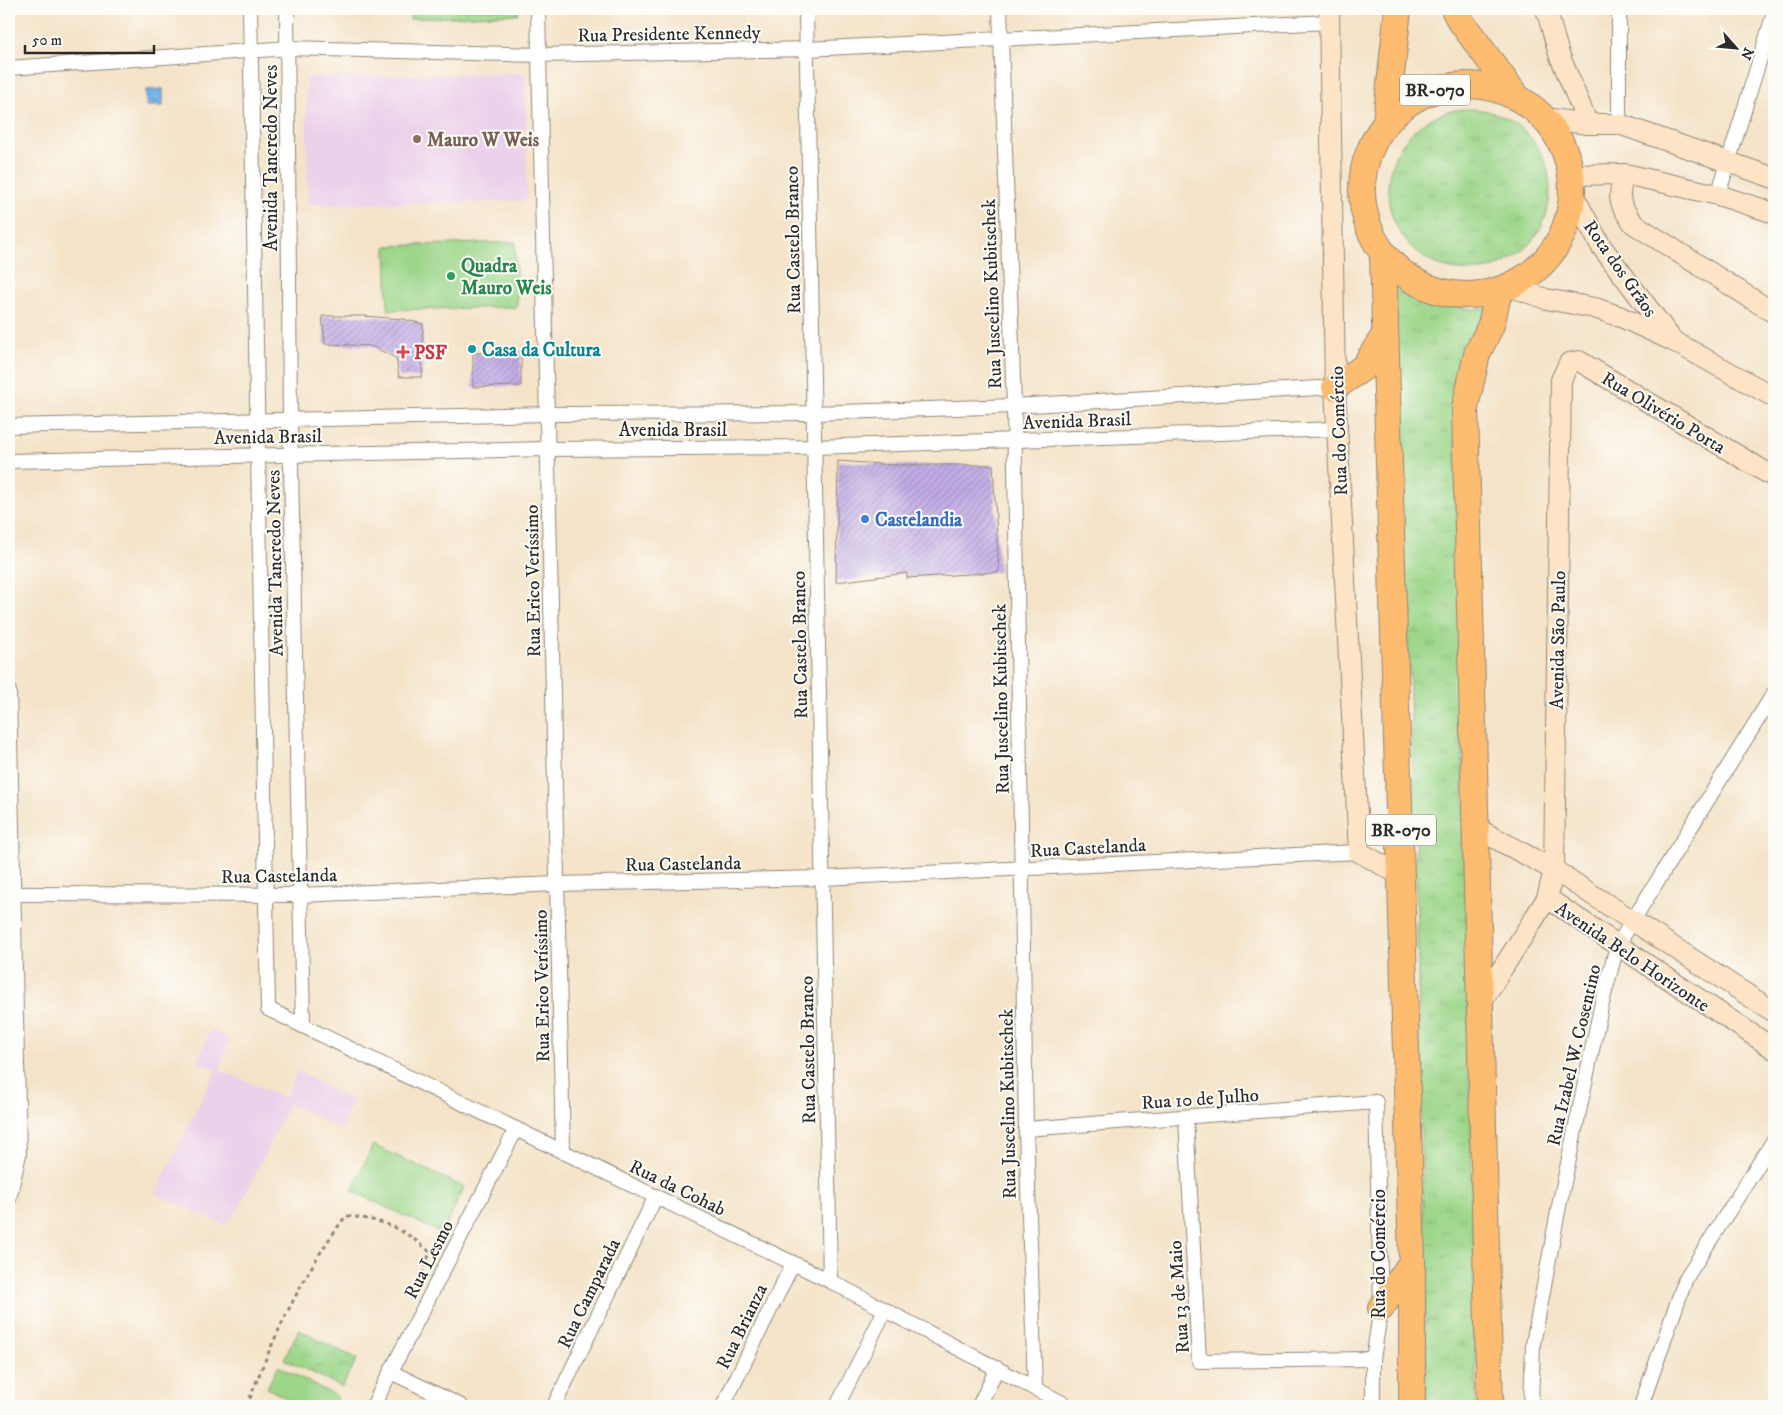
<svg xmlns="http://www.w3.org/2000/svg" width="1783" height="1415" viewBox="0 0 1783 1415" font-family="'IM FELL DW Pica',serif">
  <defs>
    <pattern id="grass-tufts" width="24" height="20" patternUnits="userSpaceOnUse" patternTransform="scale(1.25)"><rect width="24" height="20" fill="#9cd689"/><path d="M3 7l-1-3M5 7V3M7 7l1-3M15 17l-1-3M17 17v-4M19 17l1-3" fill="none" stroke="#87b876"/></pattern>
    <pattern id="park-crowns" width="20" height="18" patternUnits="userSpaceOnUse" patternTransform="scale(1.25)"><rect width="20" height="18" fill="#9cd689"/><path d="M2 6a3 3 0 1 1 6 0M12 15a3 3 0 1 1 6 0" fill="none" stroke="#87b876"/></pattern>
    <pattern id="water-ripples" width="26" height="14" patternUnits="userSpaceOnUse" patternTransform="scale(1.25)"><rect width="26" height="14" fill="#75b1e7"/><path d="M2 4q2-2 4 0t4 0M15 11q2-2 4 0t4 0" fill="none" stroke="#6090bb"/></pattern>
    <pattern id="building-hatch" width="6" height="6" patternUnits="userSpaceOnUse" patternTransform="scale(1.25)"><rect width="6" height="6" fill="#c2ade7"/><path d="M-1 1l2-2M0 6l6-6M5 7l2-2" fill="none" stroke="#9e8dbb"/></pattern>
  </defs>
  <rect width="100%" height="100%" fill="#fdfcf7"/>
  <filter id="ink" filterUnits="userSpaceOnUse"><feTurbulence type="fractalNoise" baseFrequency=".02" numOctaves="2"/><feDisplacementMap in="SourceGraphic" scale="10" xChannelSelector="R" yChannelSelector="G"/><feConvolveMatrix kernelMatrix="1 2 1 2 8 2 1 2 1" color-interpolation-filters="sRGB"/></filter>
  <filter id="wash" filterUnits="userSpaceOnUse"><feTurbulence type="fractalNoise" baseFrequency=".0096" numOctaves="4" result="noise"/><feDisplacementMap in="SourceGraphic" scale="20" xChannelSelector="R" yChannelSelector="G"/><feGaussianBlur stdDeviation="1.12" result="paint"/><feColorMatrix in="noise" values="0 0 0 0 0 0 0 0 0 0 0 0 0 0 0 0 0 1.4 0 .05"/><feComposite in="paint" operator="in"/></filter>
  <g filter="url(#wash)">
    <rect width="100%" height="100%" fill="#f4e3c8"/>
    <g fill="#ecd1ea">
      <polygon points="526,73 527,201 308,205 306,77"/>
      <polygon points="211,1029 230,1039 220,1070 285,1098 297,1071 353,1101 341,1129 289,1104 238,1210 226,1225 155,1194 216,1070 197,1062"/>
    </g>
    <g fill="url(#grass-tufts)" stroke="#64805a">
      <circle cx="1469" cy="190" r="81"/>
      <path d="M1390 281C1421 302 1451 309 1488 309 1462 347 1457 361 1455 407L1477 1406H1427L1415 834 1400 412Z"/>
    </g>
    <polygon fill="url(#park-crowns)" stroke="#64805a" points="299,1330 357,1359 342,1387 284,1359"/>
    <g fill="#9cd689" stroke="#64805a">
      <polygon points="410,9 518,9 518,14 410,19"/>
      <polygon points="515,242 517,307 388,310 386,246"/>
      <polygon points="373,1145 464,1187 443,1234 352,1191"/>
      <polygon points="278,1366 338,1397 334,1406 302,1406 267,1388"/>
    </g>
    <polygon fill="url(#water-ripples)" stroke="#506e89" points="163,89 163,106 146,106 146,90"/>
    <g id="blocks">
      <g fill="url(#building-hatch)">
        <polygon points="322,316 363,316 403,319 423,324 422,377 399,377 396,358 371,346 325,344"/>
        <polygon points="521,352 521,386 473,387 473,353"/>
        <polygon points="838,461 893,465 993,465 999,572 907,578 907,573 836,582"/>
      </g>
    </g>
  </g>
  <g filter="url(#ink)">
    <use href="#blocks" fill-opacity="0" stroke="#90877a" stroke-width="1"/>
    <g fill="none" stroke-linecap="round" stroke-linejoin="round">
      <g stroke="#90877a" stroke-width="16">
        <g id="street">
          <polyline points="250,9 268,1009 830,1281 1068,1406"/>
          <polyline points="287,9 290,420 303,1026"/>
          <polyline points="538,9 563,1152"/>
          <polyline points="806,9 830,1281"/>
          <polyline points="1000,9 1014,406 1026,1129 1035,1388"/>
          <polyline points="9,68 289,48 539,55 807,49 1329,22"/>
          <polyline points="1619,124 1619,9"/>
          <polyline points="1718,195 1774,13"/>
          <polyline points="9,426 547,414 814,413 1014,406 1335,387"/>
          <polyline points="9,461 548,449 814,447 1338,429"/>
          <polyline points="9,691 19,1154 9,1199"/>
          <polyline points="9,894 299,895 558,884 823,878 1359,852"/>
          <polyline points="1186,1118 1199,1361 1373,1359"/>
          <polyline points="1026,1129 1376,1102 1381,1308 1373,1359 1373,1406"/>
          <polyline points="391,1372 461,1406"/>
          <polyline points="373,1406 516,1129"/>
          <polyline points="554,1406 656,1196"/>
          <polyline points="723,1406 793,1263"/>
          <polyline points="837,1406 885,1310"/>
          <polyline points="979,1406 997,1368"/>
          <polyline points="1531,1406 1533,1344 1559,1206 1601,1007 1617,946 1774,693"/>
          <polyline points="1641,1406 1686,1278 1774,1140"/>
        </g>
      </g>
      <g stroke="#90877a" stroke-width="22">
        <g id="secondary">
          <polyline points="1329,9 1335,387 1359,852 1402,876"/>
          <polyline points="1546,9 1559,54 1588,124"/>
          <polyline points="1545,118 1588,124 1619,124 1774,178"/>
          <path d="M1625 174C1616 198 1619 204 1634 224L1774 313"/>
          <polyline points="1571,175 1625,174 1718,195 1774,213"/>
          <polyline points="1572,193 1601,246 1670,337"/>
          <polyline points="1512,287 1546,299 1595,308 1621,317 1673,341 1774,397"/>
          <polyline points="1476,828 1554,870 1774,1012"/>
          <polyline points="1547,898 1774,1049"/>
          <polyline points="1480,1004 1547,898 1554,870 1561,380 1569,363 1579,361 1774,477"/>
        </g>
      </g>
      <g stroke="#90877a" stroke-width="28">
        <g id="highway">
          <polyline points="1454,9 1459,19 1516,96"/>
          <circle cx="1467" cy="190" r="105"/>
          <polyline points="1386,122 1398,9"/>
          <polyline points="1383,254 1412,1262 1412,1406"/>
          <polyline points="1335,387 1364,367 1384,336"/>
          <polyline points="1381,1308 1412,1262"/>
          <polyline points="1490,1406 1465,408 1477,354 1491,325 1499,291"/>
        </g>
      </g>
      <path stroke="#90877a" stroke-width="3" stroke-dasharray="4 4" stroke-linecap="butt" d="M247 1406C271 1342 304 1270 346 1216 384 1220 401 1227 430 1252L423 1272"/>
      <use href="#street" stroke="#fff" stroke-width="14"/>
      <use href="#secondary" stroke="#fee4c6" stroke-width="20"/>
      <use href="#highway" stroke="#fdbc70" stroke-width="26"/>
    </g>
  </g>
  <circle fill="#8d6e63" stroke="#fdfcf7" stroke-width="2" cx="417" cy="139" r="5"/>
  <circle fill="#2e9e5b" stroke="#fdfcf7" stroke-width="2" cx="451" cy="276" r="5"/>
  <circle fill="#0f9aa8" stroke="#fdfcf7" stroke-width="2" cx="472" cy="349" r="5"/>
  <path fill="#e0444e" stroke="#fdfcf7" stroke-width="2" d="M400.5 344.5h5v5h5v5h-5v5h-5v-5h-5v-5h5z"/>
  <circle fill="#3f7fe0" stroke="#fdfcf7" stroke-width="2" cx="865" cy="519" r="5"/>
  <g text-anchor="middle" stroke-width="4" stroke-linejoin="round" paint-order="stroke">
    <g fill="#fdfcf7" stroke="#6a6a68" stroke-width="1">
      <rect x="1400" y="74.5" width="70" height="31" rx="4"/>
      <rect x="1366" y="814.5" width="70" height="31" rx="4"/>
    </g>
    <g font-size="18" font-weight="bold" fill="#2b2b2b">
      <text x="1435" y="96">BR-070</text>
      <text x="1401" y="836">BR-070</text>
    </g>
    <g font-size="19" fill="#2b2b2b" stroke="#fdfcf7">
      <text transform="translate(669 33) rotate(-1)" y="7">Rua Presidente Kennedy</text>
      <text transform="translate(270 158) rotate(-90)" y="7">Avenida Tancredo Neves</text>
      <text transform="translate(792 240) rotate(-91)" y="7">Rua Castelo Branco</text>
      <text transform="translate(1621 268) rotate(55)" y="7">Rota dos Grãos</text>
      <text transform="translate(991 294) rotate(-92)" y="7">Rua Juscelino Kubitschek</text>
      <text transform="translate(1664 412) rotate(31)" y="7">Rua Olivério Porta</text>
      <text transform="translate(1077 420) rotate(-2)" y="7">Avenida Brasil</text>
      <text x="673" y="436">Avenida Brasil</text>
      <text transform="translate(1338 431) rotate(-92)" y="7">Rua do Comércio</text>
      <text transform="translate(268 436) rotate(-1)" y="7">Avenida Brasil</text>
      <text transform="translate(274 563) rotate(-91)" y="7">Avenida Tancredo Neves</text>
      <text transform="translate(532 581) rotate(-91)" y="7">Rua Erico Veríssimo</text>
      <text transform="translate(1557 640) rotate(-89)" y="7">Avenida São Paulo</text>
      <text transform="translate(799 645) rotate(-91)" y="7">Rua Castelo Branco</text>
      <text transform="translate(1000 699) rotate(-91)" y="7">Rua Juscelino Kubitschek</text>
      <text transform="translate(1088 847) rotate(-3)" y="7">Rua Castelanda</text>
      <text transform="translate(683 863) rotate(-1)" y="7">Rua Castelanda</text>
      <text transform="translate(279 875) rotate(-1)" y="7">Rua Castelanda</text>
      <text transform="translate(1633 956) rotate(34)" y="7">Avenida Belo Horizonte</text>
      <text transform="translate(541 986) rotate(-91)" y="7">Rua Erico Veríssimo</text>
      <text transform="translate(807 1050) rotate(-91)" y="7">Rua Castelo Branco</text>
      <text transform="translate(1573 1055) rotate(-77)" y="7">Rua Izabel W. Cosentino</text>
      <text transform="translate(1200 1098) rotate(-4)" y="7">Rua 10 de Julho</text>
      <text transform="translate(1007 1104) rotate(-91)" y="7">Rua Juscelino Kubitschek</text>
      <text transform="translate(678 1187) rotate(26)" y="7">Rua da Cohab</text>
      <text transform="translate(1378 1254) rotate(-90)" y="7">Rua do Comércio</text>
      <text transform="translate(428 1259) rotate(-63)" y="7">Rua Lesmo</text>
      <text transform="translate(588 1293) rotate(-64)" y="7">Rua Camparada</text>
      <text transform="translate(1178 1297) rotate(-94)" y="7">Rua 13 de Maio</text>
      <text transform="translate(741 1326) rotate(-64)" y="7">Rua Brianza</text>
    </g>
    <g font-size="19" font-weight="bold" fill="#785e54" stroke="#fdfcf7" text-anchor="start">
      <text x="427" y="146">Mauro W Weis</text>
    </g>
    <g font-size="19" font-weight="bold" fill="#27864d" stroke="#fdfcf7" text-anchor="start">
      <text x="461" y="272">Quadra<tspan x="461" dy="22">Mauro Weis</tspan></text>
    </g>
    <g font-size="19" font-weight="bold" fill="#0d838f" stroke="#fdfcf7" text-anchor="start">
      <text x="482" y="356">Casa da Cultura</text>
    </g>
    <g font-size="19" font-weight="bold" fill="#be3a42" stroke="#fdfcf7" text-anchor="start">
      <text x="414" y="359">PSF</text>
    </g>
    <g font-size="19" font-weight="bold" fill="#366cbe" stroke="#fdfcf7" text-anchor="start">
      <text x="875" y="526">Castelandia</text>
    </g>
  </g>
  <rect width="1783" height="1415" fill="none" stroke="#fdfcf7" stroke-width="30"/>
  <g transform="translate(1736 48) rotate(117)" stroke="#fdfcf7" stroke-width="4" paint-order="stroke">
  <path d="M0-4L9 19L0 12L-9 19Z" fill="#2b2b2b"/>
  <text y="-8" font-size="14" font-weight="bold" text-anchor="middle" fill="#2b2b2b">N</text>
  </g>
  <path d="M25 45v8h129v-8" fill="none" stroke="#2b2b2b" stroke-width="2.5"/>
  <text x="32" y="45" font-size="15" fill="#2b2b2b" stroke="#fdfcf7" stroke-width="4" paint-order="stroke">50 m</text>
</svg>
